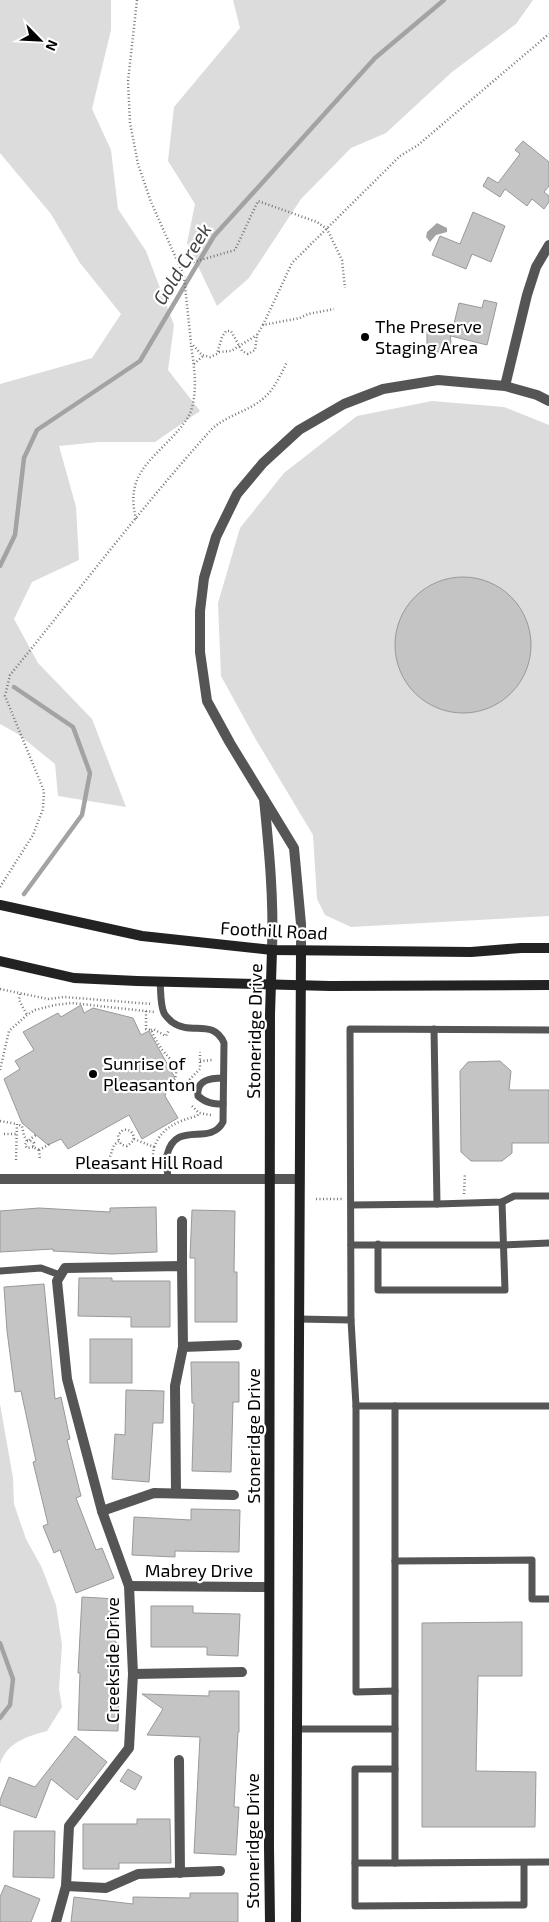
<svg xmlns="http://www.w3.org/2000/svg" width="549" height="1922" viewBox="0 0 549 1922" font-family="'Exo 2',sans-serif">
  <rect width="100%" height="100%" fill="#fff"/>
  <g fill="#dcdcdc">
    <polygon points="0,0 111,0 111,30 92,109 111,150 118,209 146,251 174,325 168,370 200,411 155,442 99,442 59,446 76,507 79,560 32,582 14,619 38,663 92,719 126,807 58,796 55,764 18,734 0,724 0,384 92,358 121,314 80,263 51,214 0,153"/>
    <polygon points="233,0 533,0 516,24 452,72 386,133 351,148 301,199 249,278 217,306 187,243 195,204 168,161 174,107 240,28"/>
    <polygon points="432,401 504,407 549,425 549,916 351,927 325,915 317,899 313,835 255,738 221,676 218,603 240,528 284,473 357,416"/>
    <path d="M0 1404 13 1478 14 1504 26 1539 42 1568 56 1605 62 1645 59 1689 62 1707 47 1731C28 1736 7 1742 0 1764Z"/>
  </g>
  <polygon fill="#a3a3a3" points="437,223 447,228 447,232 436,235 430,242 426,237 427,232"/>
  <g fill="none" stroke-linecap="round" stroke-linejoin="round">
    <g stroke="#a3a3a3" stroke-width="4.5">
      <polyline points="0,566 15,535 24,458 37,430 140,361 214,236 375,58 444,0"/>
      <polyline points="14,687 73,727 90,773 82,815 24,894"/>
      <polyline points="0,1643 13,1679 10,1705 0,1718"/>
    </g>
  </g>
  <g fill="#c4c4c4" stroke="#999">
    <polygon points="523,141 549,162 549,186 544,192 549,196 549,202 544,209 532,199 527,206 505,189 500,197 483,186 488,177 498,183 520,154 515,150"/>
    <polygon points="473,212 505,226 491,262 472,254 466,269 432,255 440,236 460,244"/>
    <polygon points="484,300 497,303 487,345 451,336 459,303 482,308"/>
    <polygon points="450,330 451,344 445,344 445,352 427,352 427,331"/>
    <circle cx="463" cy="645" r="68"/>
    <polygon points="81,1005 84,1013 93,1008 133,1018 141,1035 149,1031 175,1078 170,1080 165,1096 178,1118 142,1139 129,1115 68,1149 61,1139 48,1145 22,1123 4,1079 20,1069 15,1061 34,1050 23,1032 58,1013 61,1017"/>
    <polygon points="500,1061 511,1071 509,1090 549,1090 549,1143 512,1143 512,1153 502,1161 471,1161 461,1152 460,1071 468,1062"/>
    <polygon points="156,1207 157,1252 112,1254 53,1251 53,1249 0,1252 0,1211 39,1208 110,1212 110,1208"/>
    <polygon points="192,1210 235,1211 234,1272 237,1272 237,1322 195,1322 195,1258 190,1258"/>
    <polygon points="79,1278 112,1278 112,1281 170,1281 170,1327 131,1327 131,1317 78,1316"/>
    <polygon points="44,1284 55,1399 61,1397 70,1439 67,1440 81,1496 76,1498 96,1550 102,1548 114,1578 76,1593 60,1550 54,1553 43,1526 48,1524 33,1462 36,1461 21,1391 15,1392 7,1331 4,1287"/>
    <rect x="90" y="1339" width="42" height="44"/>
    <polygon points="191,1362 239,1362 239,1402 233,1402 231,1472 192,1471 194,1403 192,1403"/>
    <polygon points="126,1390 164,1391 163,1423 153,1423 149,1482 112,1479 115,1434 125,1435"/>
    <polygon points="191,1509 240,1510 239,1552 175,1551 175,1557 132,1555 134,1517 191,1520"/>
    <polygon points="82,1597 117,1599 115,1642 118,1643 115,1687 119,1687 118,1731 78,1730 80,1673 78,1673"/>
    <polygon points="151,1606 193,1606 193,1613 240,1614 238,1656 207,1655 207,1647 151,1647"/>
    <polygon points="522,1622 522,1676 478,1676 476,1771 536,1772 535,1827 422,1827 422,1623"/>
    <polygon points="209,1691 239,1691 239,1732 238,1732 234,1807 239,1807 236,1855 194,1853 200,1737 147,1735 163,1709 142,1694 209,1696"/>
    <polygon points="75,1736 107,1762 77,1800 51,1779 36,1818 0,1805 0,1800 9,1777 35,1787"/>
    <polygon points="128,1769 142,1777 135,1790 120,1781"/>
    <polygon points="137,1819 170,1819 171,1863 119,1863 119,1869 83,1869 83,1824 137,1824"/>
    <polygon points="14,1831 55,1831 54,1878 13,1877"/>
    <polygon points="5,1885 40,1899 31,1922 0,1922 0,1897"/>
    <polygon points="190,1893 238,1893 238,1922 71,1922 74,1897 133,1904 133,1897 190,1898"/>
  </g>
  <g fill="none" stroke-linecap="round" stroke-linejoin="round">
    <g stroke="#777" stroke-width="2.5" stroke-dasharray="1 2.5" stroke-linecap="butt">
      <polyline points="137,0 128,81 130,123 138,164 151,202 184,276 191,343 202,355 210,357 217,354 222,337 226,331 231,331 242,351 248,354 255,350 257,335 263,325 300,318 308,314 334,309"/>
      <polyline points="180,266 235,250 258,201 317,222 327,229 342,260 345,288"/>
      <polyline points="263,325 292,263 400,156 418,145 549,34"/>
      <polyline points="219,352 231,351 257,335"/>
      <polyline points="194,364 203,356"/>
      <path d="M136 519C125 475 150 462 176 433 182 426 188 419 191 411 198 389 194 366 191 345"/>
      <path d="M0 887 33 835 43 809 44 791 5 696 10 675C76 594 140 509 210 431 225 415 249 412 265 397 275 388 281 374 287 362"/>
      <polyline points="0,989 48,999 64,997 152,1004"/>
      <polyline points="20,994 19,1000 27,1015"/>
      <path d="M146 1011V1029L151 1030C154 1037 158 1044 163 1051 178 1068 180 1066 171 1089L187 1091"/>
      <polyline points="151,1030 153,1029 166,1036 169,1030"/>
      <polyline points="200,1061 213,1060"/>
      <polyline points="0,1070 9,1031 27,1015 35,1010 55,1005 72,1003 154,1012"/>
      <polyline points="187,1090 190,1079 200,1069 200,1052"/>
      <polyline points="192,1106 199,1113 211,1115"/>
      <polyline points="0,1121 17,1124"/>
      <polyline points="4,1134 17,1134"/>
      <polyline points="134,1139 154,1147 152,1161"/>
      <polyline points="29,1140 36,1135"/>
      <polyline points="33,1147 27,1148 25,1145 27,1141 32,1141 34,1143 33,1147 39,1150"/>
      <path d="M154 1147C162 1127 178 1121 197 1116L199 1113"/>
      <polyline points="39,1150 50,1144"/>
      <polyline points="39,1150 40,1160"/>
      <polyline points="16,1160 17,1124 22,1126 24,1136 27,1141"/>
      <path d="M109 1160 114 1145 119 1141 122 1145 127 1146 133 1141 134 1137C132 1131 129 1129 123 1130L118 1135 119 1141"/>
      <polyline points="464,1194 465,1173"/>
      <polyline points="316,1199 342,1199"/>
    </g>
    <g stroke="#555" stroke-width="7">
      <path d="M160 981C161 991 160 1004 164 1013 166 1017 169 1019 172 1022 191 1036 213 1018 224 1043L223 1122C210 1147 176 1119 167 1155 165 1162 168 1172 168 1179"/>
      <path d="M223 1104C213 1104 206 1103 198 1096 196 1080 210 1078 223 1078"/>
      <polyline points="437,1204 502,1202 514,1196 549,1196"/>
      <polyline points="351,1205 437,1204 434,1029"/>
      <polyline points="378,1244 378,1290 505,1290 502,1202"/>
      <polyline points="351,1245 503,1245 549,1243"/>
      <polyline points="0,1271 41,1268 60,1275"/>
      <polyline points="298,1319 351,1320 350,1029 549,1030"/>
      <polyline points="351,1320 356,1406"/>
      <polyline points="395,1561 395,1406"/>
      <polyline points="549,1599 532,1599 532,1560 395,1561 395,1863 549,1862"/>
      <polyline points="395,1691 356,1692 356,1406 549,1406"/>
      <polyline points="297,1729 395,1729"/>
      <polyline points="395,1769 355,1769 355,1906 524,1905 524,1863"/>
      <polyline points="355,1863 395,1863"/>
    </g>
    <g stroke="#555" stroke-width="10">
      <polyline points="505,386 527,295 536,267 549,245"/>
      <path d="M264 799C269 849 274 899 272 950"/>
      <polyline points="301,951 301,924 294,848 230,743 207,701 200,652 200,611 204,578 216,537 237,494 263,463 299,430 344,404 383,389 438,380 505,386 537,395 549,401"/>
      <polyline points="0,1179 299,1179"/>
      <polyline points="182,1221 182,1266"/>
      <polyline points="183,1347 237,1345"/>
      <polyline points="102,1511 154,1493 234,1495"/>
      <polyline points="129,1586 269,1587"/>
      <polyline points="133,1674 242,1672"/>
      <polyline points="179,1760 180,1873"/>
      <polyline points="66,1886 106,1888 138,1874 220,1871"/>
      <polyline points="56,1922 66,1886 69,1826 129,1748 133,1674 129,1586 102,1511 67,1379 57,1281 65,1268 182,1266 183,1347 175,1386 176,1493"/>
    </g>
    <g stroke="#222" stroke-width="10">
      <polyline points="0,905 142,936 272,950 471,952 521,948 549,948"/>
      <polyline points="0,961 74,978 137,981 330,986 549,985"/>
      <polyline points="270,1922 269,1848 270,1014 272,950"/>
      <polyline points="296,1922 301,951"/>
    </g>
  </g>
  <g fill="#000" stroke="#fff" stroke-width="2">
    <circle cx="365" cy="337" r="5"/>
    <circle cx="93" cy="1074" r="5"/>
  </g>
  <g text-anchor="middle" stroke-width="4.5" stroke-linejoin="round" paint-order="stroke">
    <g font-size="18" fill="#000" stroke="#fff" text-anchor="start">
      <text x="375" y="333">The Preserve<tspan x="375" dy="21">Staging Area</tspan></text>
      <text x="103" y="1070">Sunrise of<tspan x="103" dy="21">Pleasanton</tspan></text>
    </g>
    <g font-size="18" fill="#000" stroke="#fff">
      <text transform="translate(274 931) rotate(3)" y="6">Foothill Road</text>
      <text transform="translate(255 1031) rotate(-89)" y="6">Stoneridge Drive</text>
      <text x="149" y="1169">Pleasant Hill Road</text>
      <text transform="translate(254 1436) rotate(-90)" y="6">Stoneridge Drive</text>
      <text x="199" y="1577">Mabrey Drive</text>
      <text transform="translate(113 1660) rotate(-90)" y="6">Creekside Drive</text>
      <text transform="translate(253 1841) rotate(-90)" y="6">Stoneridge Drive</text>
    </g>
    <g font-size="19" font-style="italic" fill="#444" stroke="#fff">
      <text transform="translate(182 264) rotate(-58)" y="7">Gold Creek</text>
    </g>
  </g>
  <g transform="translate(40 40) rotate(114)" stroke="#ffffff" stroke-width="4" paint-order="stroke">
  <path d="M0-4L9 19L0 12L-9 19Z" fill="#000000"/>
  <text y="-8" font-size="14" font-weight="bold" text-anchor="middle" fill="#000000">N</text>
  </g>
</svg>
